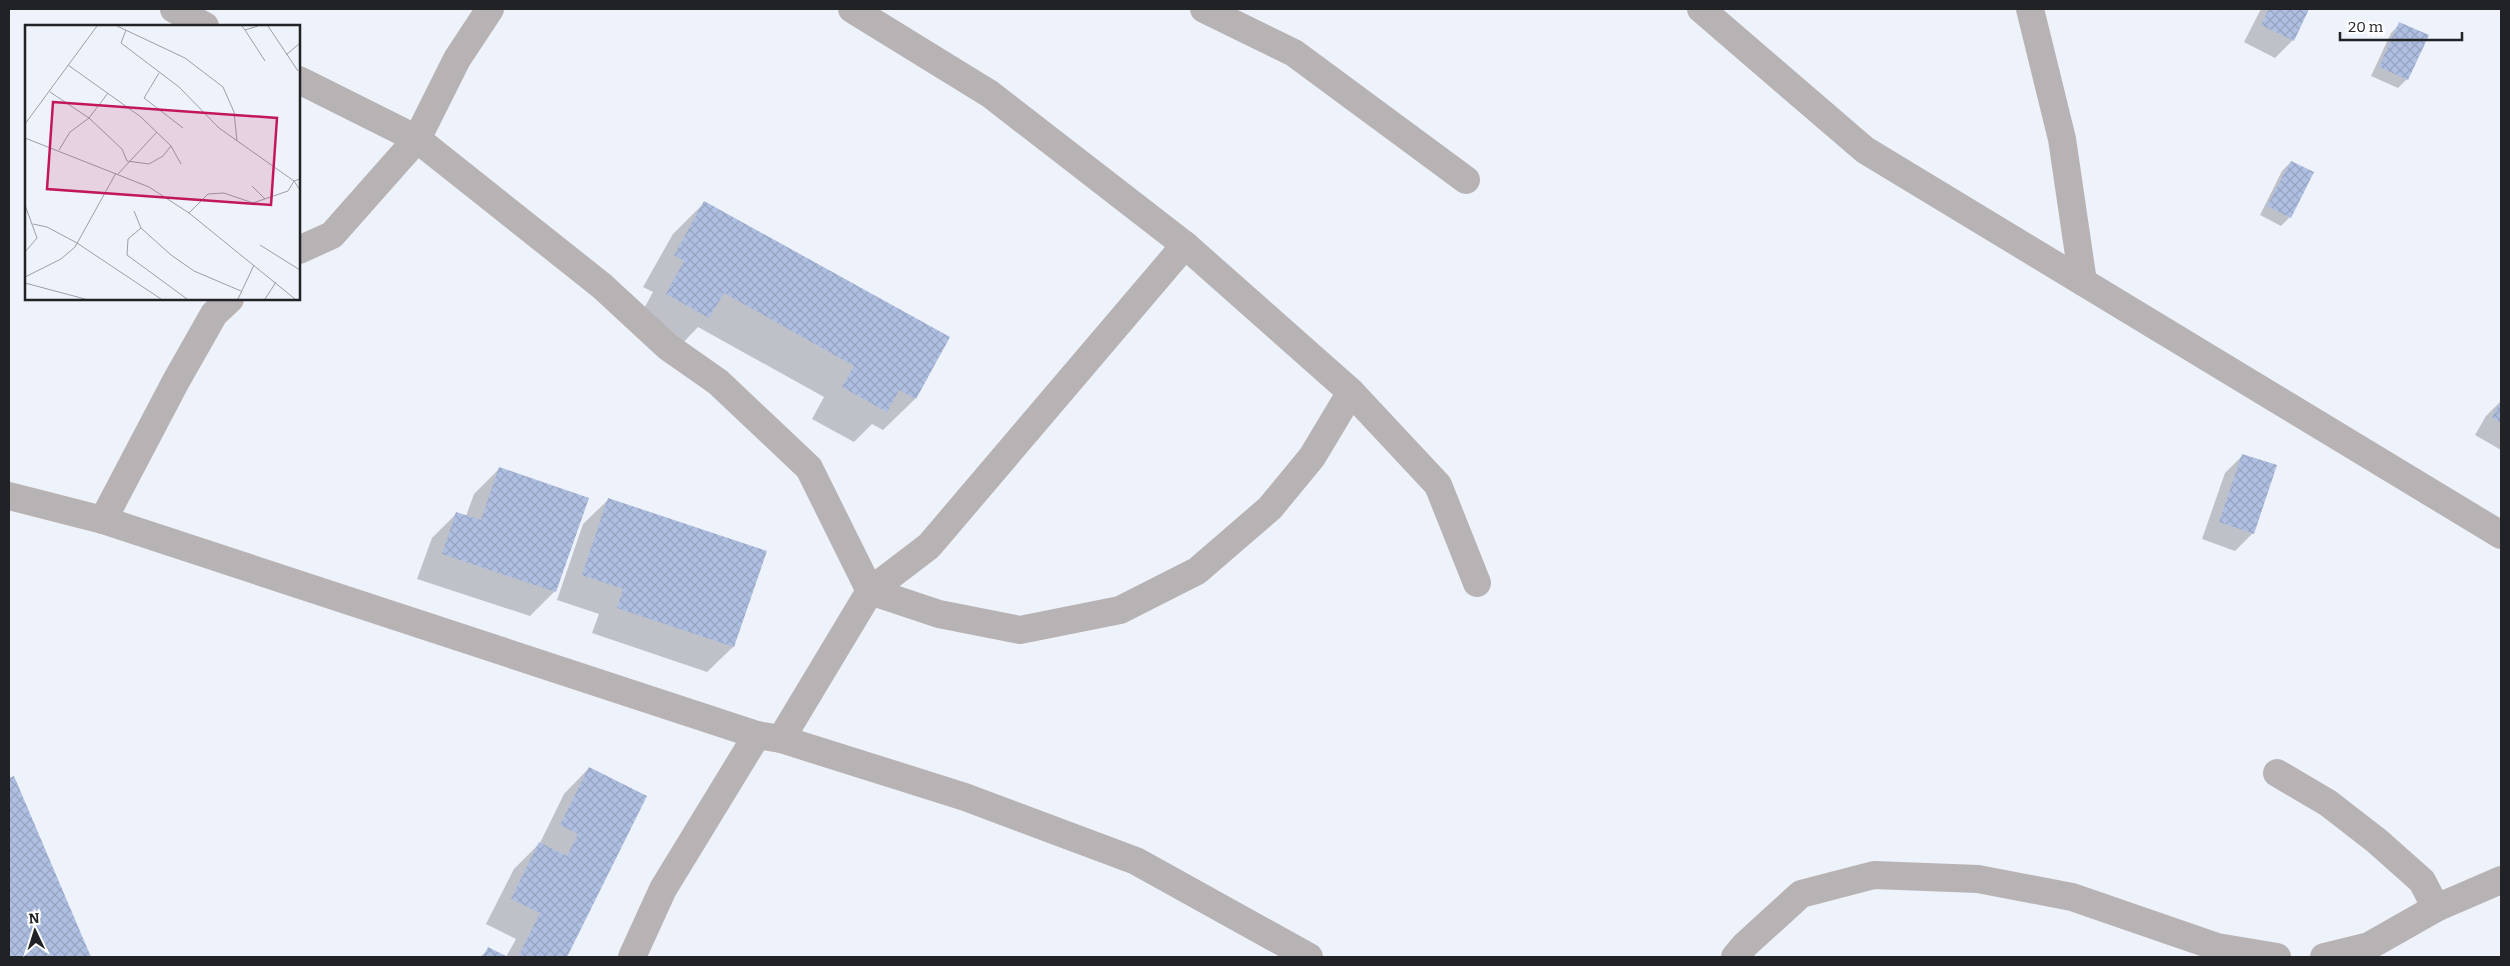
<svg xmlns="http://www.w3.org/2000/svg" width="2510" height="966" viewBox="0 0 2510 966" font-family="Bitter,serif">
  <defs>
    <pattern id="building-cross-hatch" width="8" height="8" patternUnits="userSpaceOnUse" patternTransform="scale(1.25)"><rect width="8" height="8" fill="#afbfe2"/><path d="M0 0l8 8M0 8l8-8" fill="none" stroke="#96a4c2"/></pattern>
  </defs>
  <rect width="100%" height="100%" fill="#eef2fa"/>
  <g fill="#0003">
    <polygon points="2261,9 2308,9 2293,40 2275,58 2244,42"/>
    <polygon points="2400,24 2407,79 2398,88 2371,76 2391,33"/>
    <polygon points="2291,162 2290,217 2281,226 2260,215 2282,171"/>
    <polygon points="705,202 949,338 915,399 883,430 872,424 854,442 812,419 824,397 698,327 677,349 635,325 653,292 643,287 673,234"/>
    <polygon points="2501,401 2501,450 2475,435 2486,416"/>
    <polygon points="2243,455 2253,533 2235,551 2202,539 2225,473"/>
    <polygon points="499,469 555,591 530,616 417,579 432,538 457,513 466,516 474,494"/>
    <polygon points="609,499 765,551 733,647 707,672 592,633 599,614 557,600 583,524"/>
    <polygon points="589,768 646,796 566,957 506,957 516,939 486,924 514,869 540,843 564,794"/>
    <polygon points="13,778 89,957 9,957 9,779"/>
    <polygon points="489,949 506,957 480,957"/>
  </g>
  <g fill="url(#building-cross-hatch)">
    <polygon points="2269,9 2309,9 2294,41 2261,25"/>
    <polygon points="2399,22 2429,35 2408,80 2379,67"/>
    <polygon points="2291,161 2314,172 2291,218 2267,206"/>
    <polygon points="704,201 950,337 916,399 899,390 887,412 842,387 854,366 724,293 709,318 666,294 684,261 674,255"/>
    <polygon points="2501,401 2501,423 2492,417"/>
    <polygon points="2242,454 2277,465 2254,534 2219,522"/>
    <polygon points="499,467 589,498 556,592 442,554 456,512 481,520"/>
    <polygon points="608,498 767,551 734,647 617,608 623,589 582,575"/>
    <polygon points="589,767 647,796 567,957 518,957 540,913 511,899 539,842 567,856 578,834 560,825"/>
    <polygon points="14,776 91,957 9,957 9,778"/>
    <polygon points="488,947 508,957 483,957"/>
  </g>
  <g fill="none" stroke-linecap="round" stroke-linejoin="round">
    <g stroke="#b7b2b3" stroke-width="28">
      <polyline points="174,9 205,26"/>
      <polyline points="852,9 990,94 1185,245 1351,392 1438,485 1477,583"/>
      <polyline points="1204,9 1294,53 1466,180"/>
      <polyline points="1701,9 1865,150 2501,535"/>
      <polyline points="2030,9 2062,139 2083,282"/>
      <polyline points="299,80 417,139 602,286 668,347 718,382 809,468 870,591 939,614 1020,630 1120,610 1197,571 1270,508 1312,457 1351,392"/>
      <polyline points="299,250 332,235 417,139 457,59 490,9"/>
      <polyline points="9,496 103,520 757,735 781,739 965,797 1136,861 1309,957"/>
      <polyline points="103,520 176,381 214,314 230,299"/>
      <polyline points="781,739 870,591 929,546 1185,245"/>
      <polyline points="2277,773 2328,803 2377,841 2422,881 2436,908"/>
      <polyline points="632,957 663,889 757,735"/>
      <polyline points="1735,957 1745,945 1801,894 1874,875 1978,879 2072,897 2217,947 2277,957"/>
      <polyline points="2324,957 2369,946 2436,908 2501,880"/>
    </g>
  </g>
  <g transform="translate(25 25)">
    <rect width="275" height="275" fill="#eef2fa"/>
    <path fill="none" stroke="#9c9fa5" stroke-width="1" d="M92 1 160 33 198 62 209 87 212 116M217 1 220 5 233 1M243 1 273 46M101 5 96 18 154 62 194 103 269 156 263 166 228 178 199 168 183 169 164 188M220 5 240 36M261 30 275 18M43 40 116 92 146 121 156 139M134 48 119 73 158 103M25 67 64 93 97 124 102 136 124 139 138 131 146 121M0 99 72 1M0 113 124 162 164 188 270 274M34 125 45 107 64 93 83 68M93 149 132 107M275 154 269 156 275 165M227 161 240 174M0 180 12 213 0 227M109 186 116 203 146 230 169 246 216 266M8 199 22 202 52 218 136 274M116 203 103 214 102 230 162 274M235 220 275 245M0 252 36 234 50 222 91 148M0 258 60 274M213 274 229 240M240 274 251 257"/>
    <path fill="#c2185b" fill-opacity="0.15" stroke="#c2185b" stroke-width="2.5" d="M28 77 252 93 246 180 22 164Z"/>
    <rect width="275" height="275" fill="none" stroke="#212225" stroke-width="2.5"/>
  </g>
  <rect width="2510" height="966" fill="none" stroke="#212225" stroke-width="20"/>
  <g transform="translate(35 931) rotate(356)" stroke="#ffffff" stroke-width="4" paint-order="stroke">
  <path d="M0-4L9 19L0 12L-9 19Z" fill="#212225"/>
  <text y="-8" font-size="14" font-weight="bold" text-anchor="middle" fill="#212225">N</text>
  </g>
  <path d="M2340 32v8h122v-8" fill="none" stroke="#212225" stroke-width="2.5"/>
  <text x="2348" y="32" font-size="15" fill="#212225" stroke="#ffffff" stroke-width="4" paint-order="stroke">20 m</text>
</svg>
